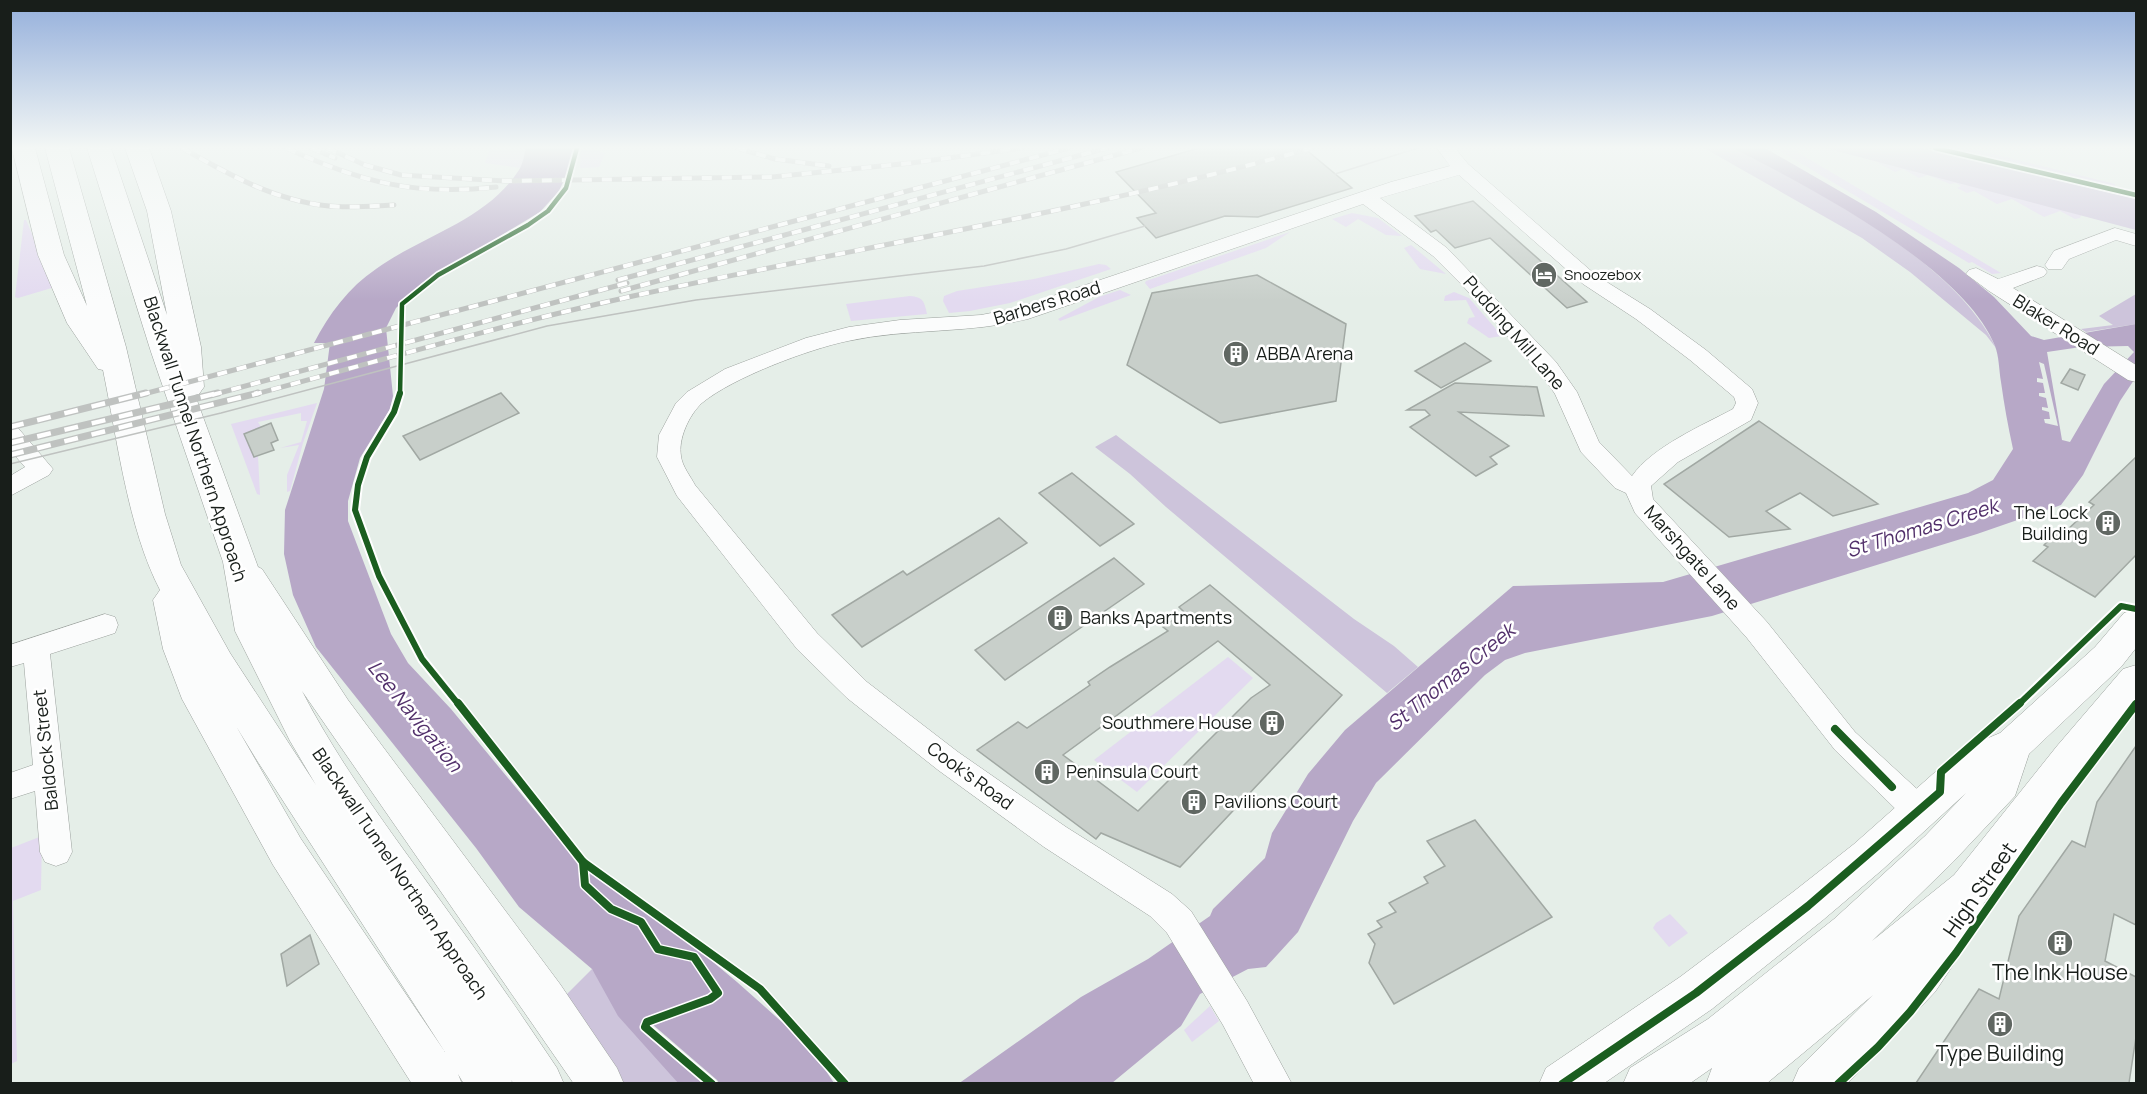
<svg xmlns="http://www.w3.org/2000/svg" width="2147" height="1094" viewBox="0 0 2147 1094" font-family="Manrope,sans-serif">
  <rect width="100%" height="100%" fill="#e5eee8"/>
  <g fill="#e3daf0">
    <polygon points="490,148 526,148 521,168 485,163"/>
    <polygon points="581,148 593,148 594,150 605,153 599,167 580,168"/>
    <polygon points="1775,148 1807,148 1797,152 2001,273 1992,274 1972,262 1969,263"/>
    <polygon points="1946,148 1970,148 2115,184 2115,188"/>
    <polygon points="1881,161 2081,215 2080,218 2075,219 2060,211 2044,217 2012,199 1997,204 1974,191 1967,193 1957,188 1961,186 1956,183 1950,184 1928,175 1919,178 1903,169 1895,172 1878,163"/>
    <polygon points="1352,213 1378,218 1402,236 1386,235 1358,219 1346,227 1332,219"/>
    <polygon points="24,220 26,220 55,287 18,298 15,297"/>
    <polygon points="1290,232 1266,248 1150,289 1145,283 1146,281"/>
    <polygon points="1411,245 1446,274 1420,269 1404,248"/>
    <polygon points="1099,264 1106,265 1111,269 1010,303 970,311 949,313 943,301 944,296 957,291 1034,279"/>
    <polygon points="1120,290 1131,295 1060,321 1058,319 1099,297"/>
    <polygon points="1454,292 1469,298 1502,336 1489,338 1467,323 1469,318 1475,317 1466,300 1444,301 1445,296"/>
    <path d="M910 296C923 297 924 301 927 314L851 321 846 304Z"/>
    <polygon points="317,403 303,443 290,491 287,492 287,475 299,445 280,448 301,442 307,421 301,421 301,413 258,422 261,427 244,434 254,457 258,456 260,495 257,494 231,424"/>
    <polygon points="1228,657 1253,678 1137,792 1094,760"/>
    <polygon points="42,836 41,890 13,901 17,1061 11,1064 11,848"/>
    <polygon points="1670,914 1688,933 1669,947 1653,928 1656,923"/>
    <polygon points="1210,1006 1219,1021 1192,1042 1184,1030"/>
  </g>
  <g fill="#cdc4db">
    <path d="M1704 148C1713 148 1722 147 1731 148 1745 150 1771 167 1784 174 1855 213 1961 273 1996 348L1986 335 1910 272 1862 238Z"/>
    <polygon points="1825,148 1922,148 2136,199 2136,230"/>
    <polygon points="2136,294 2136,324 2086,332 2081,329 2113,325 2099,316"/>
    <polygon points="1116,435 1354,619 1394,646 1418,667 1387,693 1166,507 1130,474 1095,447"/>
    <polygon points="592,969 678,1083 617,1083 560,1001"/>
  </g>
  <g fill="#b7a8c7" fill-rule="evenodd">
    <path d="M526 148H573L569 169 559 191 540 212 422 283 396 308 386 328 393 396 390 409 360 458 348 501V521L391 634 408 663 451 709 569 852 596 878 683 937 737 982 783 1023 826 1071 834 1083H678L618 1016 592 969 519 907 476 848 316 647 293 595 284 554 285 510 324 389 330 343H314C329 314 349 287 376 269 423 235 486 221 519 170 523 164 524 155 526 148Z"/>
    <path d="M1733 148H1765L1876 212 1959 268 1994 297 2031 336 2044 340 2136 324V377L2120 401 2083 475 2061 505 1977 534 1712 616 1525 653 1505 660 1485 675 1376 783 1353 821 1298 932 1266 967 1248 969 1200 994 1181 1026 1112 1083 958 1084 1081 997 1148 959 1210 916 1213 909 1265 858 1272 833 1308 774 1345 730 1513 586 1663 582 1968 493 1993 480 2013 449C2008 426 2004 404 2001 382 1999 370 1999 356 1995 346 1964 267 1807 186 1733 148ZM2128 346 2134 352 2104 384 2070 442 2062 440 2047 352 2081 347Z"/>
  </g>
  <g fill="#e5eee8">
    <polygon points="2039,362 2044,364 2058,426 2045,423 2044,419 2050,419 2049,412 2042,410 2042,407 2048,408 2046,398 2039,396 2039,393 2045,393 2043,383 2037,382 2037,378 2043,379"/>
    <polygon points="652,1024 717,1080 719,1083 702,1083 640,1030"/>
  </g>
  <g fill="#c8cfca" stroke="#a1a8a3" stroke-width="1.5" fill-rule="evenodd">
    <polygon points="1199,148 1304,148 1352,188 1258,217 1225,216 1156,238 1137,218 1156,213 1116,172"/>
    <polygon points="1473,201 1587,302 1567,308 1490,238 1455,248 1436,230 1431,232 1415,216"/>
    <polygon points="1257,275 1346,324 1336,401 1220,423 1127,365 1152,293"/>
    <polygon points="1465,343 1491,361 1441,388 1415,371"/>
    <polygon points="2070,369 2085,375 2078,390 2061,383"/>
    <polygon points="1455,383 1537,387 1544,416 1459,412 1509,446 1490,457 1497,464 1476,476 1410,427 1430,415 1425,410 1407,410"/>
    <polygon points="501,393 519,413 420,460 403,436"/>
    <polygon points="1759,421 1819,463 1878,504 1833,516 1800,493 1766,511 1790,529 1729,537 1664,484"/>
    <polygon points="271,423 278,440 271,443 274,450 254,457 244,434"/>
    <polygon points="2136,457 2136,555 2095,597 2033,561 2048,547 2044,545 2062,527 2067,530 2094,505 2089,502"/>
    <polygon points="1072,473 1134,524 1100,546 1039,493"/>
    <polygon points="999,518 1027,543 862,647 832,615 903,571 907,575"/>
    <polygon points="1114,558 1144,584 1005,680 975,650"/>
    <path d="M1210 585 1342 695 1180 867 1101 833 1096 839 977 750 1018 722 1027 728 1090 685 1088 682 1110 667 1168 631 1163 627 1184 612 1179 607ZM1218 641 1270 685 1251 698 1138 811 1063 755Z"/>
    <polygon points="2136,746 2136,925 2114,914 2105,961 2136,977 2136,1037 2129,1083 1916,1083 1979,989 1999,999 2019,916 2072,841 2085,847 2097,802"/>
    <polygon points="1475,820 1552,917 1394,1004 1369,963 1375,944 1368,934 1382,927 1377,921 1396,912 1389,903 1428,883 1424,877 1445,866 1427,841"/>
    <polygon points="310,935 319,964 287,986 281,954"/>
  </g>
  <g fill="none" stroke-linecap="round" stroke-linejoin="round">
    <g stroke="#9ba19d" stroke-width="1">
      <g id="street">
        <path d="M1437 148H1455L1468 164 1597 276 1650 309 1706 350 1752 389 1758 403 1751 420 1678 462 1651 486 1653 499 1767 622 1855 732 1930 801 1934 811 1930 821 1919 825 1908 821 1835 750 1747 638 1635 513 1626 493 1615 488 1581 452 1555 394 1540 372 1462 285 1433 256 1363 204 1028 319C969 334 908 328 848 341 809 349 732 378 702 403 689 415 678 439 681 456 682 466 691 477 695 485L817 633 867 682 958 752 1066 827 1172 894 1191 911 1247 1001 1292 1084H1254L1223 1025 1167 933 1150 916 1044 847 938 770 847 698 797 649 677 496 657 457 659 435 676 403 687 392 725 369 806 338 849 327 900 320 981 315 1017 308 1391 182 1450 166ZM1459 175 1583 284 1636 319 1690 360 1734 397 1736 403 1733 409C1703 425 1652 447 1632 476L1599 442 1577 392 1556 362 1447 248 1380 198Z"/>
        <polygon points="2115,228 2136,234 2136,246 2116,240 2069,259 2062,269 2048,269 2045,265 2054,251"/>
        <polygon points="2037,266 2044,268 2047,272 2044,276 2013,288 2136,365 2136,382 2128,380 1989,291 1966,274 1969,270 1976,268 1998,279"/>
        <polygon points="10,426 18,428 53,469 49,475 10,496 10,476 25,467 10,450"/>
        <polygon points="105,614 115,617 118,625 115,633 50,654 72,852 67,862 56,866 45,862 40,852 35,791 10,799 10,773 33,765 24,663 10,667 10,645"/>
      </g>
    </g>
    <g stroke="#9ba19d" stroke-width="1">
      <polygon id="primary" points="2136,609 2136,648 2121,667 2029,754 2015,796 1953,862 1872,941 1954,875 2057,746 2123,669 2136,665 2136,706 2083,770 1984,903 1963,950 1935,992 1847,1084 1792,1084 1799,1068 1873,995 1766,1084 1706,1084 1712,1068 1689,1084 1623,1084 1630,1068 1708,1019 1834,919 1925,836 1966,793 1882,870 1823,920 1712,1009 1603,1084 1539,1084 1546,1068 1680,977 1793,892 1854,844 1960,750 2000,733 2095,647 2124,613"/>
    </g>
    <g stroke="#9ba19d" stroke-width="1">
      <path id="highway" d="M12 148H35L64 255 87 306 45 148H69L126 347 165 514 181 565 230 653 316 785 290 741 235 631 223 562 151 352 87 148H111L167 315 147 211 125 148H149L171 211 201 347 204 387 199 394 195 395 258 567 262 569 348 700 560 984 617 1068 624 1084H574L302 691C340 765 391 832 440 900 480 955 519 1011 557 1068L564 1084H514L511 1080 513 1084H464L458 1074 462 1084H412L273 865 182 699 163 649 153 600 160 590C128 529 117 438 103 370L98 369 67 323 38 255ZM236 726 258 762 445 1052 301 839Z"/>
    </g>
    <use href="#street" fill="#fbfcfc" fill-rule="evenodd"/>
    <use href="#primary" fill="#fbfcfc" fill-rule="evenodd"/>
    <use href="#highway" fill="#fbfcfc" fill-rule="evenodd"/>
    <g stroke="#bfc2c0" stroke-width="1.5">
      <polyline points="1335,174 1418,148"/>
      <polyline points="10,464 221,413 547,326 696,300 984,266 1066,249 1145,226"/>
    </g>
    <g stroke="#bfc2c0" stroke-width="5">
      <g id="rail-far1">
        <path d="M182 148C228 174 275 201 329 206 350 208 372 206 394 205"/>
        <path d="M286 148C361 182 413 196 496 187"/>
        <polyline points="311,148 335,158"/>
        <polyline points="327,148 365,165 401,175 505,181 772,177 911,163 1022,148"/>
        <polyline points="737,148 775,159 829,166"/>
        <polyline points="618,280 1107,148"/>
        <polyline points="621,291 1141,148"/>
        <polyline points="140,395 1069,148"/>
        <polyline points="212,395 627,283"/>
        <path d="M252 395C379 361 505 324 633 296 860 247 1089 211 1312 148"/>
      </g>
    </g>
    <g stroke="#bfc2c0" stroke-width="7">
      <g id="rail">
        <polyline points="10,427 146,393"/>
        <polyline points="10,443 218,393"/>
        <polyline points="10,455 258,393"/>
      </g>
    </g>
    <use href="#rail-far1" stroke="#fff" stroke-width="4" stroke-dasharray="10" stroke-linecap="butt"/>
    <use href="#rail" stroke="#fff" stroke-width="4.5" stroke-dasharray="14" stroke-linecap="butt"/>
    <g stroke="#fff" stroke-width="8">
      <g id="cycleway-far2">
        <polyline points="1935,148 2136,195"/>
        <polyline points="400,395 402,304 438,275 528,225 548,211 566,188 577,148"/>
      </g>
    </g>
    <g stroke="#fff" stroke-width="10">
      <g id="cycleway-far1">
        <polyline points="400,393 394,412 367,457 358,485 355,510 379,576 422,659 459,705"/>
        <polyline points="2018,705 2121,606 2136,609"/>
      </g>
    </g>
    <g stroke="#fff" stroke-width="11">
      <g id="cycleway">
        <polyline points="458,703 583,862 760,989 845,1084"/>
        <polyline points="1835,729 1892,787"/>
        <polyline points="583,862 585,885 611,909 641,922 658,949 694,957 718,993 710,999 647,1022 645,1027 712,1084"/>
        <polyline points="1562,1084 1696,993 1808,906 1940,792 1941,772 2020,703"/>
        <polyline points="1838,1084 1878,1047 1910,1012 1956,953 2061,803 2136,704"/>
      </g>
    </g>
    <use href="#cycleway-far2" stroke="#1b5e20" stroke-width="4.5"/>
    <use href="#cycleway-far1" stroke="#1b5e20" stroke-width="6"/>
    <use href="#cycleway" stroke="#1b5e20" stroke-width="8"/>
  </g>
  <linearGradient id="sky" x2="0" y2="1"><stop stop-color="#94afdb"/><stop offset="0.49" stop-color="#f3f7f5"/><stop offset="1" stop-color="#f3f7f5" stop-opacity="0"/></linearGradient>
  <rect width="2147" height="301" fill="url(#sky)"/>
  <defs>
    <g id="hotel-disc" transform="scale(1.35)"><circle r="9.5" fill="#606762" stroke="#fff"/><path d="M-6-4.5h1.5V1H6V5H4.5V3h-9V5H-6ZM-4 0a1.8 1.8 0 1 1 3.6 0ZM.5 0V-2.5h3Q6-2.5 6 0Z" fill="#fff"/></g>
    <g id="building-disc" transform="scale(1.35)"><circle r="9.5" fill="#606762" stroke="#fff"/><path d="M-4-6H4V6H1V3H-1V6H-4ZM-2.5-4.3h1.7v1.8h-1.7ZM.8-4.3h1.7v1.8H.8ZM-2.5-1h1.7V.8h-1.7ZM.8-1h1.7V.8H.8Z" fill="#fff"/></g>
  </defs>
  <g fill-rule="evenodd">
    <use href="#hotel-disc" x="1544" y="275"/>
    <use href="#building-disc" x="1236" y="354"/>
    <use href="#building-disc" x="2108" y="523"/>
    <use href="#building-disc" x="1060" y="618"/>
    <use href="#building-disc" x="1272" y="723"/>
    <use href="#building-disc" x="1047" y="772"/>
    <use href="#building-disc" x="1194" y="802"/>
    <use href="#building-disc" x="2060" y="943"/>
    <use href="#building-disc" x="2000" y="1024"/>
  </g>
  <g text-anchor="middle" stroke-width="5" stroke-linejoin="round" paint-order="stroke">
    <g font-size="15" fill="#181e1a" stroke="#fff" text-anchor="start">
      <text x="1564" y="280">Snoozebox</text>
    </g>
    <g font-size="18" fill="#181e1a" stroke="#fff">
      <text transform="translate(1047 303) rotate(-17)" y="6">Barbers Road</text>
      <text transform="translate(2056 325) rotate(32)" y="6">Blaker Road</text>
      <text transform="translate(1514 333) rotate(49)" y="6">Pudding Mill Lane</text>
      <text transform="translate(195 439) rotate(72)" y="6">Blackwall Tunnel Northern Approach</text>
      <text transform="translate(1692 558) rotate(48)" y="6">Marshgate Lane</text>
      <text transform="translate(46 750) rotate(-96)" y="6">Baldock Street</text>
      <text transform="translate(970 776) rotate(36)" y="6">Cook's Road</text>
      <text transform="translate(400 874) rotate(56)" y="6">Blackwall Tunnel Northern Approach</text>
    </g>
    <g font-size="18" fill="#181e1a" stroke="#fff" text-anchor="start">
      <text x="1256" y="360">ABBA Arena</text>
      <text x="2088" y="519" text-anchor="end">The Lock<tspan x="2088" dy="21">Building</tspan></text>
      <text x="1080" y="624">Banks Apartments</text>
      <text x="1252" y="729" text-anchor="end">Southmere House</text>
      <text x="1066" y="778">Peninsula Court</text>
      <text x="1214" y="808">Pavilions Court</text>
    </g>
    <g font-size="20" font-style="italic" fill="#52306b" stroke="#fff">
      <text transform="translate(1922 528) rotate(-17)" y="7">St Thomas Creek</text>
      <text transform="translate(1451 677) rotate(-39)" y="7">St Thomas Creek</text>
      <text transform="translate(415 716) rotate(51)" y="7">Lee Navigation</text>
    </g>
    <g font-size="21" fill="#181e1a" stroke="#fff">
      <text transform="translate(1980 890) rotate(-55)" y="7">High Street</text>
    </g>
    <g font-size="21" fill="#181e1a" stroke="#fff">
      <text x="2060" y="980">The Ink House</text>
      <text x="2000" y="1061">Type Building</text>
    </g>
  </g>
  <rect width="2147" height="1094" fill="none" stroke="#181e1a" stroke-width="24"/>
</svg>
